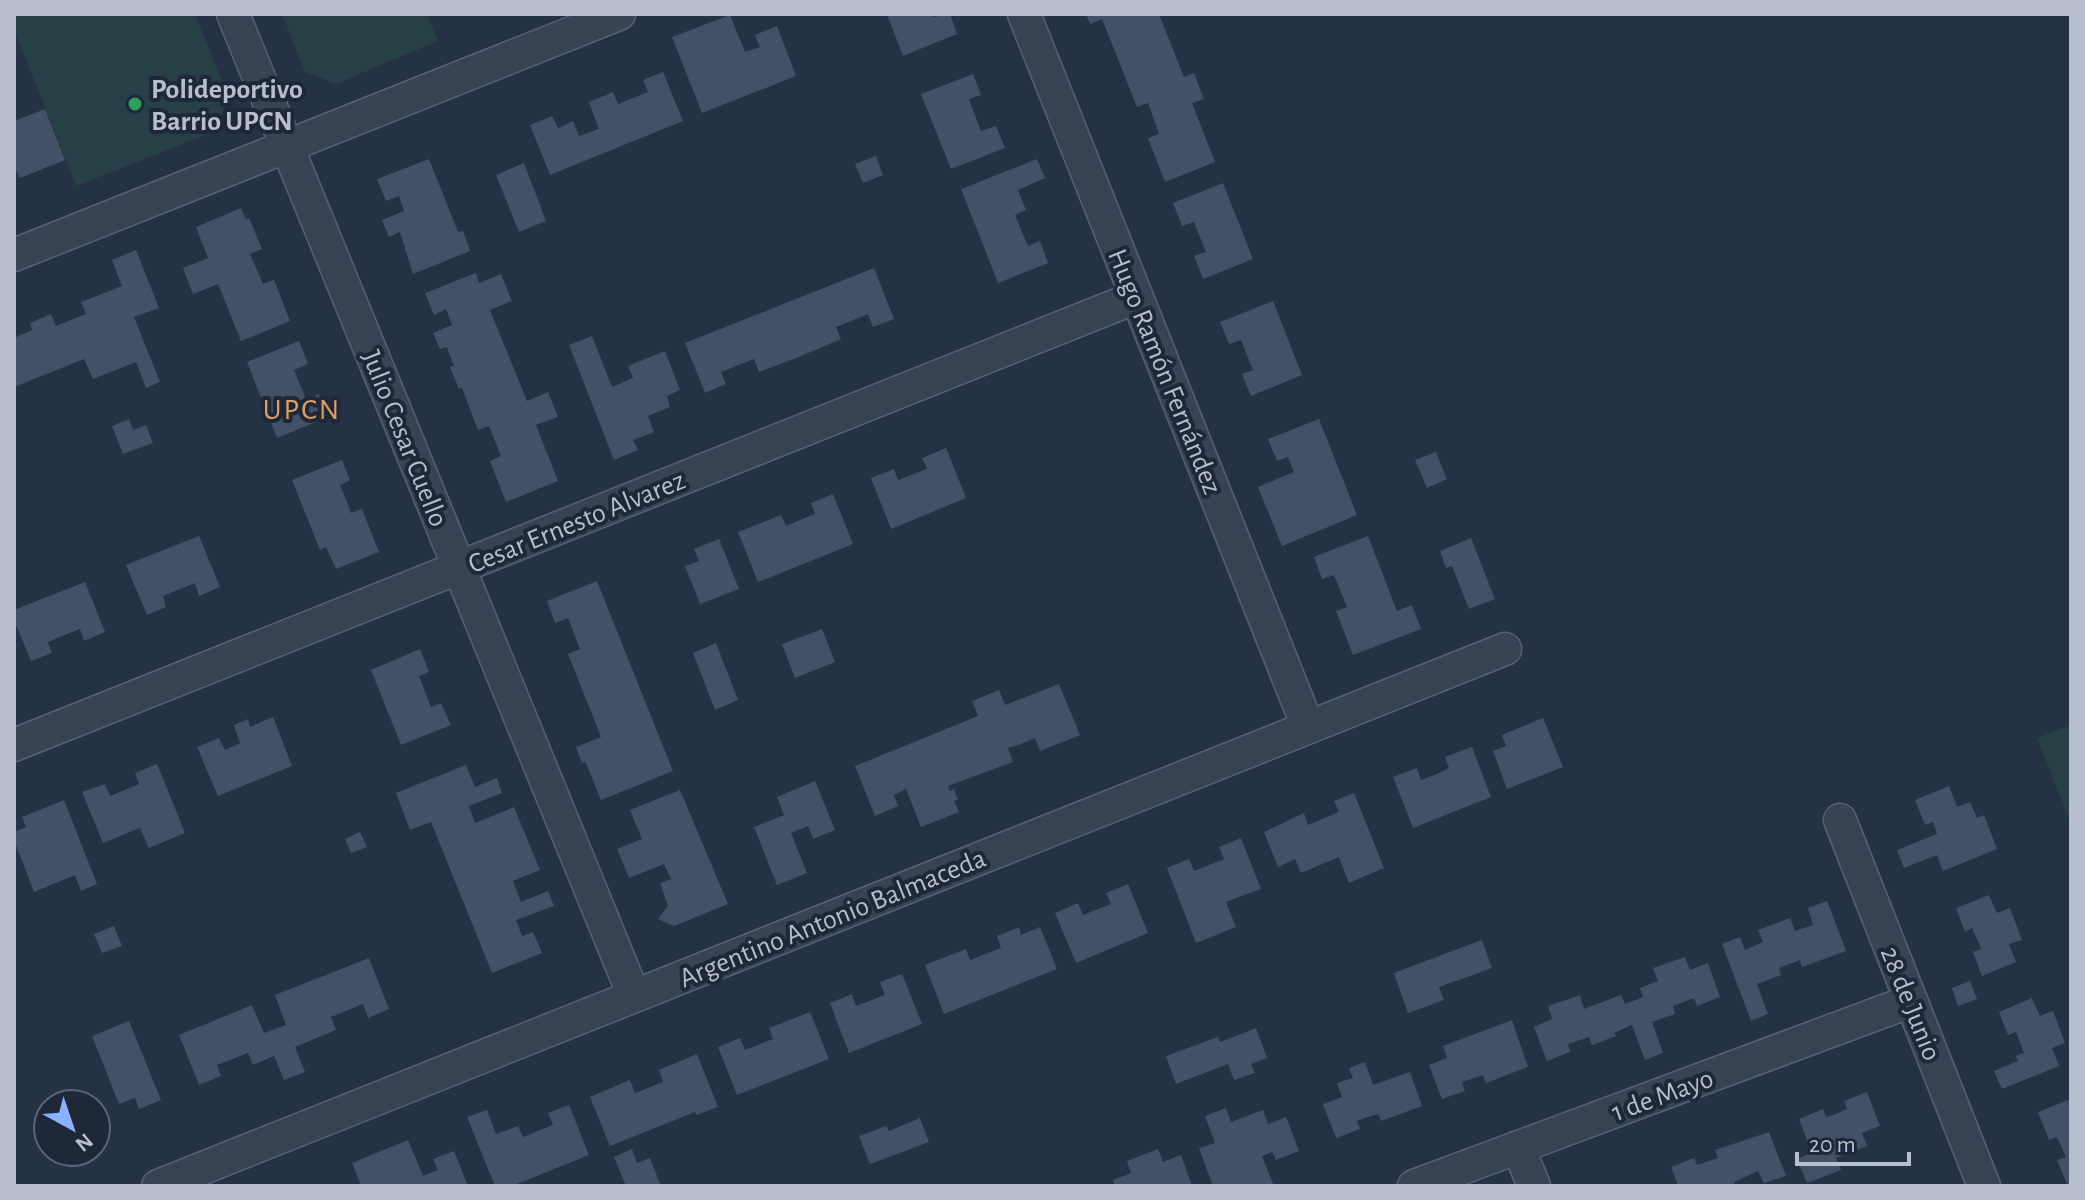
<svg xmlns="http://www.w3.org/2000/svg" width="2085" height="1200" viewBox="0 0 2085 1200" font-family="'Alegreya Sans',sans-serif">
  <rect width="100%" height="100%" fill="#253144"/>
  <g fill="#274045">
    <polygon points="14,14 195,14 229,99 216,131 76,186 14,30"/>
    <polygon points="282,14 427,14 438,41 336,84 305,72"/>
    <polygon points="2071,725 2071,824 2037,738"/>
  </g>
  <g fill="#445066">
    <polygon points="887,14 933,14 934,17 950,14 957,34 903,56"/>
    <polygon points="1086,14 1159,14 1184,77 1194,73 1204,99 1192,103 1215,162 1165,182 1148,138 1159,134 1148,103 1137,107 1102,19 1090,24"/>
    <polygon points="730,15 745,52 760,47 755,35 777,26 796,76 702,113 672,37"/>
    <polygon points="663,72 683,121 550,175 530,125 552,116 558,128 573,121 579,136 599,129 589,102 613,92 618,104 648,92 643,80"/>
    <polygon points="973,74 981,95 969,99 981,131 996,126 1005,148 951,169 921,94"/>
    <polygon points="45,109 65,160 20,178 14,167 14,121"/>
    <polygon points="876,156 883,175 863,183 855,164"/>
    <polygon points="429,159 458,232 463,231 470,251 413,274 400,232 389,237 382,220 404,211 399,196 386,201 377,179"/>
    <polygon points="1037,159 1045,178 1018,190 1026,210 1015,215 1028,246 1040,241 1048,263 998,283 961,189"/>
    <polygon points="524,163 546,221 519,232 496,175"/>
    <polygon points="1223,183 1253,259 1203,279 1194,256 1206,252 1194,222 1182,226 1173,203"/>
    <polygon points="241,208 246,219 249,218 262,249 250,254 263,284 274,280 290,321 241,341 218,284 193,294 183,268 208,258 196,227"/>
    <polygon points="136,250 159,308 134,317 160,382 146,388 136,362 93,379 84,359 14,387 14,338 32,330 30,323 51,314 56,326 86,314 81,302 122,286 112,260"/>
    <polygon points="874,268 894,319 873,327 868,314 836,327 841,339 799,357 759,372 754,359 721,372 726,384 705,393 685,343"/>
    <polygon points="476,273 479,283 501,274 512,301 490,310 527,401 548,392 558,417 536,425 558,481 506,502 490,461 501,456 489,426 478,430 462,388 459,389 450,367 454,366 447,347 440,349 433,333 452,325 446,309 434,315 425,293"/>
    <polygon points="1273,301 1302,375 1251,396 1242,374 1253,370 1241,340 1229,344 1220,322"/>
    <polygon points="592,336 612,387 633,378 628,366 665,351 680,390 667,396 670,407 648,416 654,432 633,440 638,450 614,460 569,345"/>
    <polygon points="299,341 308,364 294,370 306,399 319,394 328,417 277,438 247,362"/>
    <polygon points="129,419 133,430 146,425 153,443 123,454 112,426"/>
    <polygon points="1319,419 1357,515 1282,546 1258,487 1294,472 1288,457 1277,461 1268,439"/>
    <polygon points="946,448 966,498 891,529 871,478 894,469 898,480 927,469 922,458"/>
    <polygon points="1436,452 1447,479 1427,488 1415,460"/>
    <polygon points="342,460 350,480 340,485 346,499 351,513 362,509 379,552 336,569 326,547 320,550 292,480"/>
    <polygon points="833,494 853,544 758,582 738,532 781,515 786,526 800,520 815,514 811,503"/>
    <polygon points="199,536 220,587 199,596 195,583 163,596 166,607 147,615 126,565"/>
    <polygon points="1368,536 1397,611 1412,605 1421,629 1353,655 1336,611 1347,607 1334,575 1322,579 1314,557"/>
    <polygon points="1471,538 1495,599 1469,609 1452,566 1446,568 1440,551"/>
    <polygon points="719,539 739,589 700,604 685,566 699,561 694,549"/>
    <polygon points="597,581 673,771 601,800 585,761 582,763 576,747 601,737 568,654 580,649 568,618 555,623 547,601"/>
    <polygon points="85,582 105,632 84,641 80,629 62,636 48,642 52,653 31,661 14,620 14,610"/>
    <polygon points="822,629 835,662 795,678 782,644"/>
    <polygon points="716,643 738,700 715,710 693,653"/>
    <polygon points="420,649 429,672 419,676 431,707 441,703 451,725 401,745 371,670"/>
    <polygon points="1059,684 1080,735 1040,751 1035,738 1021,744 1008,748 1013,762 948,786 950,791 954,789 958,800 954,801 959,812 921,827 906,789 894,795 898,806 875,816 855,766 978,716 972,701 999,690 1005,705"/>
    <polygon points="273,717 292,766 218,796 197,747 219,738 225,750 240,743 234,725 248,719 250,727"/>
    <polygon points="1543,718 1563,767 1507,789 1493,751 1506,746 1502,735"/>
    <polygon points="1472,747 1491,797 1413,828 1393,777 1417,768 1421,780 1437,774 1449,768 1445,757"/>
    <polygon points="157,764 185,833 149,848 140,828 103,843 82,792 105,784 110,796 139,784 135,773"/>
    <polygon points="466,765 475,787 497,778 502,793 469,806 475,823 514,807 540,870 513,881 521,902 548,891 554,906 516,920 522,936 533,932 542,953 492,973 431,822 410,830 396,793"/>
    <polygon points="815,781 835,830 813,839 808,826 791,833 807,873 777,885 754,827 784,815 777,797"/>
    <polygon points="1949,786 1957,807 1970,802 1977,818 1984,815 1997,849 1943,871 1937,855 1904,868 1897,850 1937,834 1933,822 1925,825 1915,800"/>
    <polygon points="680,790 728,904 674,926 658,919 668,906 660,883 671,879 664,864 629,878 617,849 642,839 630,810"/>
    <polygon points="1354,793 1384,868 1349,883 1339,857 1301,873 1295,859 1278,867 1264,832 1304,813 1308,825 1339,812 1334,801"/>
    <polygon points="64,800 97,884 81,891 75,875 34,892 14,840 14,832 26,827 22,817"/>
    <polygon points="360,832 367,847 351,853 345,839"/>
    <polygon points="1241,838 1261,889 1226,902 1236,927 1196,943 1167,868 1189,859 1194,871 1224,859 1219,847"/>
    <polygon points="1128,884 1148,933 1076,963 1055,913 1078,903 1083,915 1111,904 1106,893"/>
    <polygon points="1989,895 1997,913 2010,908 2022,940 2009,944 2016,962 1982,976 1973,952 1981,949 1977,939 1972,928 1965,932 1956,908"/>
    <polygon points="1827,901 1846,951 1802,967 1800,960 1779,968 1781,975 1757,984 1768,1014 1751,1021 1722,944 1740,937 1745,950 1763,942 1758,930 1790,918 1795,931 1813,925 1808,908"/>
    <polygon points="114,926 122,946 102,953 94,934"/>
    <polygon points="1019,927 1021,935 1040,927 1057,969 944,1014 925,965 966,949 970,960 1001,948 997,936"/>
    <polygon points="1482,940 1492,968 1439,987 1444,1000 1408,1013 1394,973"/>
    <polygon points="1685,957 1690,970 1708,963 1720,997 1697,1006 1694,998 1673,1006 1675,1014 1652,1022 1663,1053 1645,1060 1632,1025 1614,1033 1616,1036 1592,1045 1589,1037 1568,1044 1570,1052 1547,1061 1534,1027 1552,1019 1548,1006 1580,995 1584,1009 1621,995 1625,1004 1643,997 1640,988 1658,981 1653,968"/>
    <polygon points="369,958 389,1009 368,1018 363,1004 331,1017 336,1030 295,1047 305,1072 284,1080 274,1056 253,1065 248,1053 217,1065 221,1076 199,1085 179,1035 252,1005 264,1033 286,1025 275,995"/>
    <polygon points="902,974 922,1024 849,1053 830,1003 852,994 856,1006 885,995 880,982"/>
    <polygon points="1970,981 1977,999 1958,1006 1952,988"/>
    <polygon points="2032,998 2040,1016 2053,1011 2065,1043 2052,1048 2059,1066 2002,1089 1994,1071 2018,1061 2016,1056 2024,1053 2016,1032 2008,1035 1999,1012"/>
    <polygon points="810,1012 829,1059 737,1095 718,1047 740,1038 745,1050 773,1039 769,1028"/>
    <polygon points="1512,1020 1528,1067 1486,1083 1483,1075 1462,1082 1465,1091 1442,1099 1429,1065 1447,1058 1443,1046"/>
    <polygon points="129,1021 161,1100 139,1109 135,1098 119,1104 92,1036"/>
    <polygon points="1256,1028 1267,1058 1251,1064 1255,1073 1234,1080 1228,1064 1176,1084 1166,1056 1218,1037 1220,1042"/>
    <polygon points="697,1054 718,1107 696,1115 695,1112 610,1146 590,1097 630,1080 635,1093 663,1082 659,1070"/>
    <polygon points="1365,1062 1373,1085 1410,1072 1422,1106 1381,1121 1378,1114 1368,1117 1357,1121 1360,1129 1336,1138 1323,1104 1342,1097 1337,1083 1353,1078 1349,1068"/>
    <polygon points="1867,1092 1880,1126 1862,1133 1867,1146 1836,1158 1841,1170 1807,1183 1797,1159 1812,1153 1799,1119 1823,1109 1826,1117 1836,1114 1847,1109 1844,1101"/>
    <polygon points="2071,1099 2071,1186 2068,1186 2057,1160 2066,1157 2057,1137 2049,1140 2038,1112"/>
    <polygon points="569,1105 589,1155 512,1186 495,1186 467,1117 487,1110 496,1134 518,1126 523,1137 553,1125 548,1113"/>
    <polygon points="1226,1108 1231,1122 1263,1110 1268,1124 1286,1117 1299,1151 1276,1160 1272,1152 1262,1156 1274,1186 1213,1186 1199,1148 1215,1143 1205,1116"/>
    <polygon points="920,1118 929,1142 870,1164 859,1136 886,1126 889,1131"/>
    <polygon points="1769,1132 1786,1176 1764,1183 1758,1171 1734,1182 1735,1186 1678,1186 1671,1167 1694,1158 1697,1165 1718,1158 1715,1150"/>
    <polygon points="408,1140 423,1176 438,1170 433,1159 454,1151 468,1186 361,1186 352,1163"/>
    <polygon points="632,1149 637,1163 650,1158 661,1186 626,1186 614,1157"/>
    <polygon points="1158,1149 1163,1162 1181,1155 1192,1186 1115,1186 1113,1180 1131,1173 1127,1161"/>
  </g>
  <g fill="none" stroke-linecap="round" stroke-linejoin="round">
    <g stroke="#586171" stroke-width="35">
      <g id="minor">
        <polyline points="233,14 634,996"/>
        <polyline points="1024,14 1308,727"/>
        <polyline points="14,255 619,14"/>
        <polyline points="14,745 1137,297"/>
        <polyline points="1840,820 1984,1186"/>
        <polyline points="1518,1147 1534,1186"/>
        <polyline points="158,1186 1505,649"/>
        <polyline points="1414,1186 1911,1001"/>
      </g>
    </g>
    <use href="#minor" stroke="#3a4354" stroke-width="32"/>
  </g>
  <circle fill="#2e9e5b" stroke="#1e2839" stroke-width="3" cx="135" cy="104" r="8"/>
  <g text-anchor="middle" stroke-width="8" stroke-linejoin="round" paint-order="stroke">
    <g font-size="28" font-weight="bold" fill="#b7becd" stroke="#1e2839" text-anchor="start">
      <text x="151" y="98">Polideportivo<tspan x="151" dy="32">Barrio UPCN</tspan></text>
    </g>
    <g font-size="28" fill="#b7becd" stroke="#1e2839">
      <text transform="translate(1166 371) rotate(68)" y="10">Hugo Ramón Fernández</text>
      <text transform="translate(406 438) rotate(68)" y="10">Julio Cesar Cuello</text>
      <text transform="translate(576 521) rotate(-22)" y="10">Cesar Ernesto Alvarez</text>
      <text transform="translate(832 917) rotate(-22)" y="10">Argentino Antonio Balmaceda</text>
      <text transform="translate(1912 1003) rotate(68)" y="10">28 de Junio</text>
      <text transform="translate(1662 1094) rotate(-20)" y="10">1 de Mayo</text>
    </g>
    <g font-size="30" letter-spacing="2" fill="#dc9f63" stroke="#1e2839">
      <text x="302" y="419">UPCN</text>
    </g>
  </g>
  <rect width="2085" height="1200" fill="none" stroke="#b7becd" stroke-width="32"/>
  <g transform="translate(72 1128) rotate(140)"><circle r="38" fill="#1e2839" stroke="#5b6474" stroke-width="2"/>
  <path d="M0-6L14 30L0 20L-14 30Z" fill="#8cb1fe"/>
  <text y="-12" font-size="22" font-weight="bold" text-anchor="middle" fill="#b7becd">N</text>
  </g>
  <path d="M1797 1152v12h112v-12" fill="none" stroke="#b7becd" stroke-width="4"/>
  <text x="1809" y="1152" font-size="24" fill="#b7becd" stroke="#1e2839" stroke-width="6" paint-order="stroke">20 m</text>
</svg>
